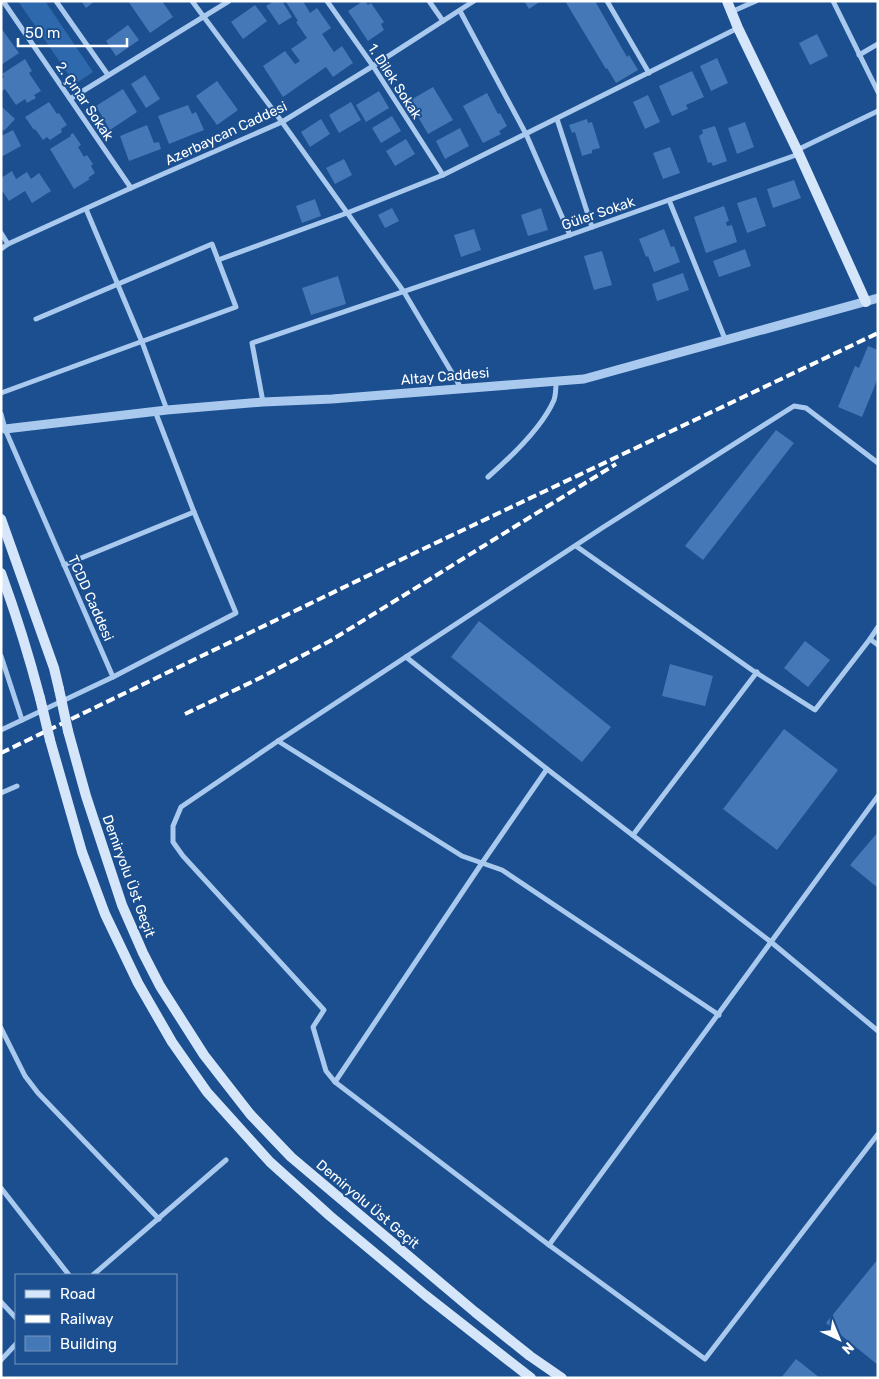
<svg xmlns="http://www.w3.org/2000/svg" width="879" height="1379" viewBox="0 0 879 1379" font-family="Rubik,sans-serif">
  <rect width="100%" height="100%" fill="#1b4f8f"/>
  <polygon fill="#2e69ad" points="18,1 45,1 93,72 75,84"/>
  <g fill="#4478b7">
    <polygon points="81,1 95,1 86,8"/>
    <polygon points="128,1 162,1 173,17 150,33"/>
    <polygon points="274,1 282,1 292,17 279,25 266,6"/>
    <polygon points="288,1 303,1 310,13 317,8 331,28 322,34 334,52 342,46 353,63 333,77 326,67 283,97 263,66 285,51 295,64 300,61 291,49 307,38 296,22 298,21 286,2"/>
    <polygon points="363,1 365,1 368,5 371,3 384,22 381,24 384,30 368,41 348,11"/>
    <polygon points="524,1 541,1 529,9"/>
    <polygon points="565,1 595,1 627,57 629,55 638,70 616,83 607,68 606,69"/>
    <polygon points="255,5 267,21 243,39 231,22"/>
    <polygon points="128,25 139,40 116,56 106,41"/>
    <polygon points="1,28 19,53 1,65"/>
    <polygon points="817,34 828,56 810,65 799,43"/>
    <polygon points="717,58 728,83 711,91 700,66"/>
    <polygon points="25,59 32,71 29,73 41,91 34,95 36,98 27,103 25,99 16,105 5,89 1,92 1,79 4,77 2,74"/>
    <polygon points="692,71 704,97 686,105 688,109 672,116 659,86"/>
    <polygon points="145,75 160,99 146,108 131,84"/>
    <polygon points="217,81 238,110 217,125 196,96"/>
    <polygon points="433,87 453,120 428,134 409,101"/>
    <polygon points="123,89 137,112 110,130 96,106"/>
    <polygon points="379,91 389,108 366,122 356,105"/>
    <polygon points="487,93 498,114 500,113 507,126 499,131 501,134 483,143 463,106"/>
    <polygon points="648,95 660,122 645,129 633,102"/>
    <polygon points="49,102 57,114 59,113 67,125 61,129 62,132 50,140 47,137 43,140 35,129 34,130 25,117"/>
    <polygon points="351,102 361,120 339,133 329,115"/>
    <polygon points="188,105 192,114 196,112 204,130 169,144 158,116"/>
    <polygon points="1,106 15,119 4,131 1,128"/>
    <polygon points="392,116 401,131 381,143 372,128"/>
    <polygon points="321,119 330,134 310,147 301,132"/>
    <polygon points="587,119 588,123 592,122 600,148 592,150 592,153 582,156 575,132 572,133 569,125"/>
    <polygon points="745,122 754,147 737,154 728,128"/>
    <polygon points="147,125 154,143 159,142 161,149 129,161 120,136"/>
    <polygon points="715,126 727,161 713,166 711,162 708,163 699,136 703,133 702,130"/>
    <polygon points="460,128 469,146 445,159 436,141"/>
    <polygon points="13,130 21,146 1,157 1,136"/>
    <polygon points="73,133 81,145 78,147 84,157 87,155 93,164 91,166 95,173 88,178 90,179 74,189 50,149 71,136 70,135"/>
    <polygon points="406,139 415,154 395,166 386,151"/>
    <polygon points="670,147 680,173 663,179 653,153"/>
    <polygon points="344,159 352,175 335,184 326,168"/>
    <polygon points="12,171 16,179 27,172 31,179 39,173 51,191 32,203 25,191 9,201 1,189 1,178"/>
    <polygon points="794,180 801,198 773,208 767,189"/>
    <polygon points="756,197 766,226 747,233 737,203"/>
    <polygon points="315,199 321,216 302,223 296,206"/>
    <polygon points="724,206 729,221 726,222 727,226 732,225 737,242 706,253 694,217"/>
    <polygon points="392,208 399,221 385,228 378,215"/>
    <polygon points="541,208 548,230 528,236 521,215"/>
    <polygon points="474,229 481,250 461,257 454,235"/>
    <polygon points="664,229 671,247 674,246 680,262 654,272 648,256 646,257 639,239"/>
    <polygon points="745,249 751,266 719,277 713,261"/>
    <polygon points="602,251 612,285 594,290 584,256"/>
    <polygon points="683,273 689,290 657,301 652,284"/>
    <polygon points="338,276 346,304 311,315 302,288"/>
    <polygon points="868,346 878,350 878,378 862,417 838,407 855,366 859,368"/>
    <polygon points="776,430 794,443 703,560 685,546"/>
    <polygon points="479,621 611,727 582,762 451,657"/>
    <polygon points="805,641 830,660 808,687 784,668"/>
    <polygon points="670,664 713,676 705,706 662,696"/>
    <polygon points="784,729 838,770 777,850 723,809"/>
    <polygon points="878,832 878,888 850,865"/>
    <polygon points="878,1259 878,1365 826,1323"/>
    <polygon points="796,1359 820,1378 781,1378"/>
  </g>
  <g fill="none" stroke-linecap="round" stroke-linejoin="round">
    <g stroke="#a9c9ee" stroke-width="5">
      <polyline points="3,1 131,188"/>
      <polyline points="56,1 108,75"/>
      <polyline points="192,1 282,122 404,292 461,388"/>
      <polyline points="327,1 373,66 443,175"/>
      <polyline points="429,1 443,21"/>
      <polyline points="607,1 649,73"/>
      <polyline points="833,1 878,92"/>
      <polyline points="460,11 526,134 570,235"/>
      <polyline points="731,12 756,1"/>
      <polyline points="859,55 878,44"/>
      <polyline points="70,99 229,1"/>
      <polyline points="557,119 592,227"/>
      <polyline points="797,150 878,111"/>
      <polyline points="669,200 725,339"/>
      <polyline points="86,209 142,342 167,410"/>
      <polyline points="1,233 8,244"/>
      <polyline points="1,249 8,244 131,188 282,122 373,66 474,1"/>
      <polyline points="218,260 347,213 443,175 738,28"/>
      <polyline points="1,393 236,307 212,244 36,319"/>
      <polyline points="263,402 252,343 570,235 799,154"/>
      <polyline points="1,414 5,429 113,677 1,730"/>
      <path d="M488 477C511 457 542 428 554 400 556 394 556 387 556 381"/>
      <polyline points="576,546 752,670 815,710 870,639"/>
      <polyline points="64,565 194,512 155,411"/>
      <polyline points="878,627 870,639 878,645"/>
      <polyline points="1,656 22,720"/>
      <polyline points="406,657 547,769 771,942 878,1031"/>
      <polyline points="113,677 236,613 194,512"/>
      <polyline points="278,741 462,856 502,870 719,1015"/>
      <polyline points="1,793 17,786"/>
      <polyline points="878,796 549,1245 705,1359 878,1134"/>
      <polyline points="633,835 757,672"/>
      <polyline points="1,1028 25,1076 38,1093 159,1219"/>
      <polyline points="335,1082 482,863 547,769"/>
      <polyline points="1,1188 69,1275"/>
      <polyline points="549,1245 335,1082 326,1071 313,1027 324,1010 183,856 173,842 173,826 181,807 278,741 602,528 794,406 806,408 878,463"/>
      <polyline points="93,1275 226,1160"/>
      <polyline points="1,1302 16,1318"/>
      <polyline points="1,1360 16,1344"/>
    </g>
    <polyline stroke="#a9c9ee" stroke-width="9" points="5,429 167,410 263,402 332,399 584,379 878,298"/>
    <g stroke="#d6e6fa" stroke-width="10">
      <polyline points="727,1 738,28 799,154 866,302"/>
      <polyline points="1,519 54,668 59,689"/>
      <path d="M1 573C16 614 29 656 40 698"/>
      <polyline points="68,731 86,796 122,905 143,953 160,986 204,1055 250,1114 291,1157 475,1312 530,1356 562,1378"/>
      <polyline points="50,740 82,852 105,914 138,983 172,1042 207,1092 270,1162 330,1216 425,1295 531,1378"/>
    </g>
    <g stroke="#fff" stroke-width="4" stroke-dasharray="9 4" stroke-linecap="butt">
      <polyline points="185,714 258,679 330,641 616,464"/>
      <polyline points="1,753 423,549 878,333"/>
    </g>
    <g stroke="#d6e6fa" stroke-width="10">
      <polyline points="59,689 68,731"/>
      <polyline points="40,698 50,740"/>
    </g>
  </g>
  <g text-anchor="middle" stroke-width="4" stroke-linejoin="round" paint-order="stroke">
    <g font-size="14" fill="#fff" stroke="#1b4f8f">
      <text transform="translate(395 81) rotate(57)" y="5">1. Dilek Sokak</text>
      <text transform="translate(85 101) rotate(56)" y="5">2. Çınar Sokak</text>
      <text transform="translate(226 133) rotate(-25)" y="5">Azerbaycan Caddesi</text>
      <text transform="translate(598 213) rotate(-19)" y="5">Güler Sokak</text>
      <text transform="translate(445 376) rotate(-5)" y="5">Altay Caddesi</text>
      <text transform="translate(91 598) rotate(66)" y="5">TCDD Caddesi</text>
      <text transform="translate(129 876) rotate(70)" y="5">Demiryolu Üst Geçit</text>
      <text transform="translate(368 1204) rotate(40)" y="5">Demiryolu Üst Geçit</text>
    </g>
  </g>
  <rect width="879" height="1379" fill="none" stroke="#ffffff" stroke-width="5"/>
  <rect x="15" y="1274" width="162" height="90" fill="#1b4f8f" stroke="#7695bc"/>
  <rect x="25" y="1290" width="25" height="8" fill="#d6e6fa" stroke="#7695bc"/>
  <text x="60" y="1299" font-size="15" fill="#ffffff">Road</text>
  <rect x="25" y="1315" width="25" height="8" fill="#ffffff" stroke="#7695bc"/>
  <text x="60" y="1324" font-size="15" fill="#ffffff">Railway</text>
  <rect x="25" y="1336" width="25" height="15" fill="#4478b7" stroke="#7695bc"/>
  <text x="60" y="1349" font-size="15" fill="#ffffff">Building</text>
  <g transform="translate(839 1339) rotate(136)" stroke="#1b4f8f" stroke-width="4" paint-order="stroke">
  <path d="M0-4L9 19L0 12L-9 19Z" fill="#ffffff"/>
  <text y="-8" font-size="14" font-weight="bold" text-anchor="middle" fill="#ffffff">N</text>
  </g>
  <path d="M18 38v8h109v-8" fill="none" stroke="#ffffff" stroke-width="2.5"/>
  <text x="25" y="38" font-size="15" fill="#ffffff" stroke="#1b4f8f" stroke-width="4" paint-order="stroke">50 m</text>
</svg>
